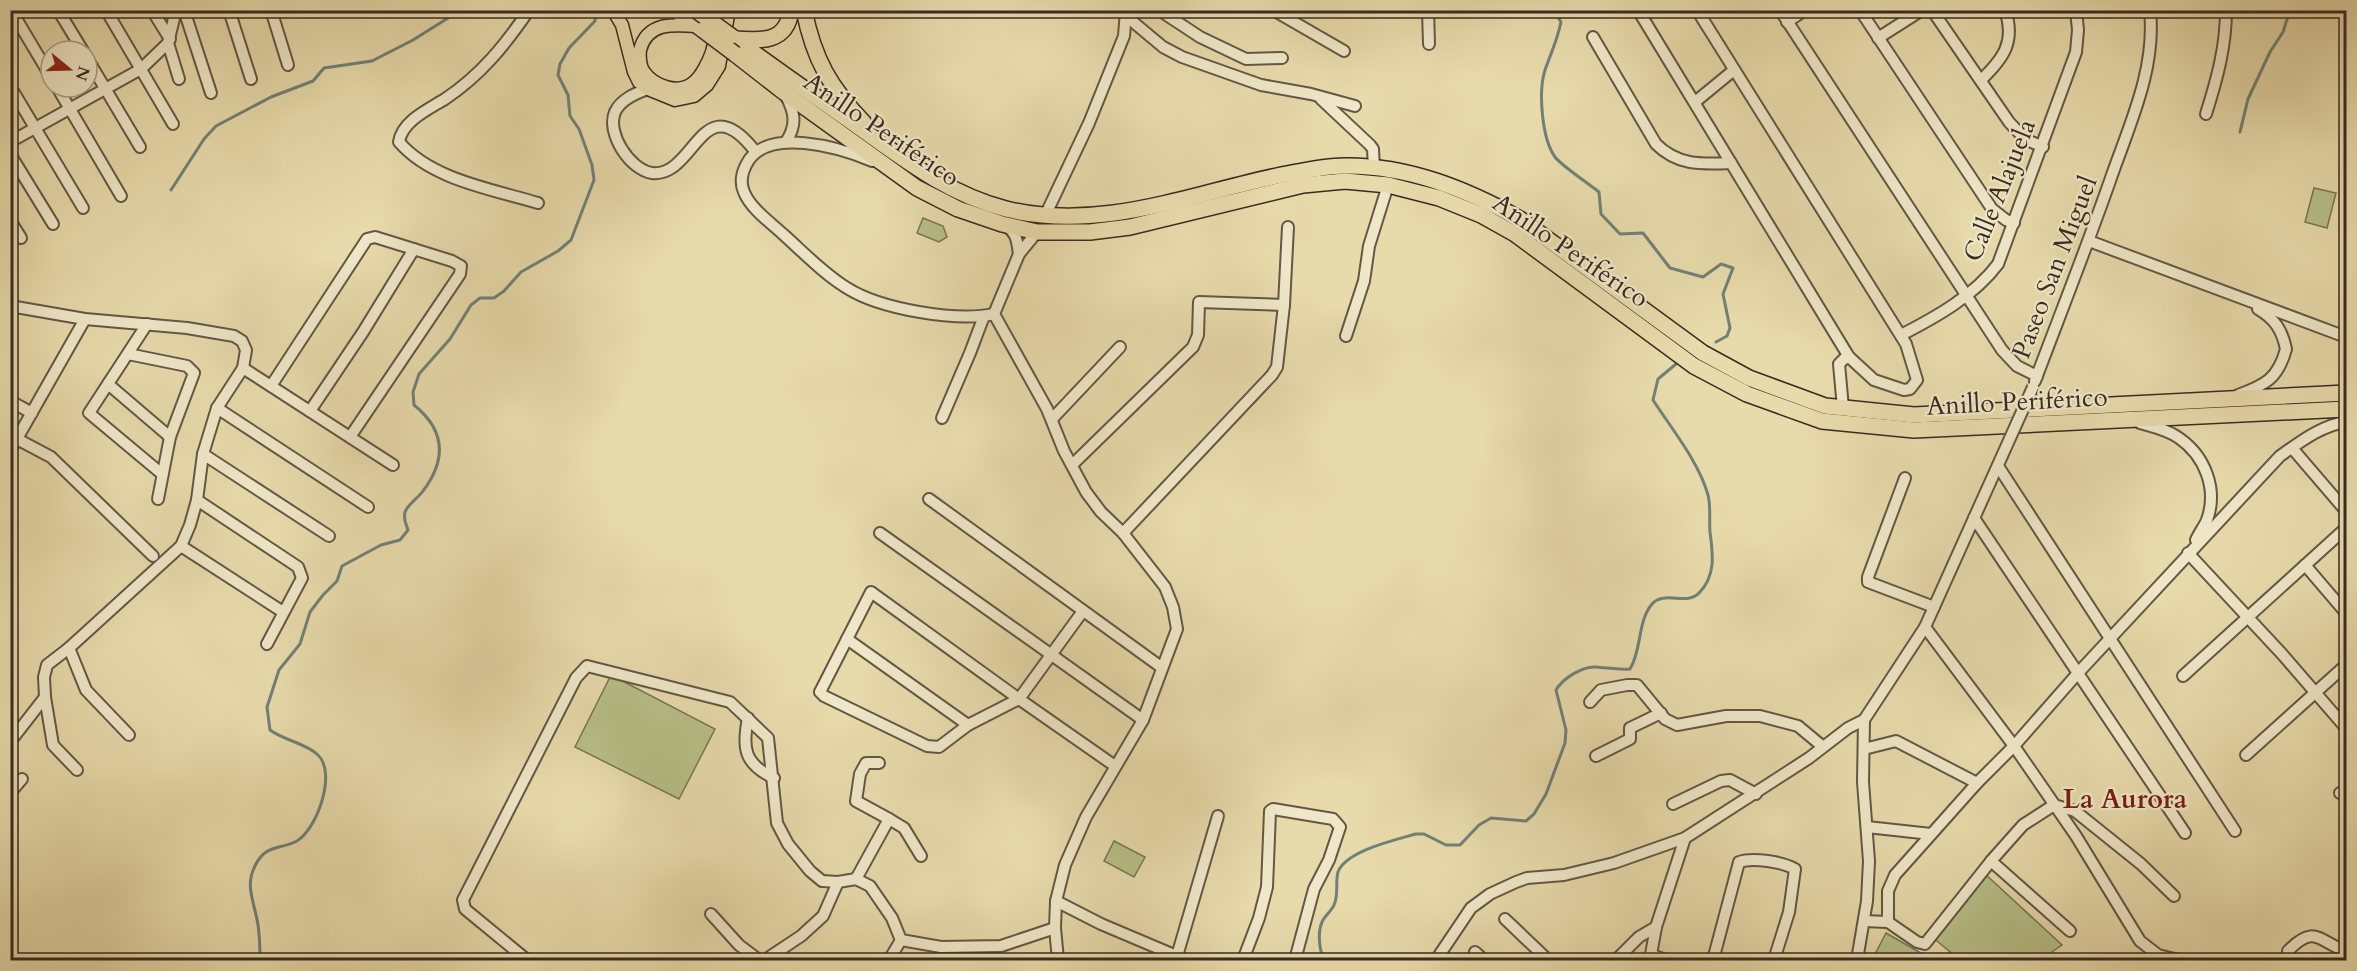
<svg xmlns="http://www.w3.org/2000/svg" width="2357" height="971" viewBox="0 0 2357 971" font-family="Cardo,serif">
  <rect width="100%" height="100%" fill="#e7daab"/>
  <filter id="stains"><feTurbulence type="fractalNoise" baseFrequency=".00333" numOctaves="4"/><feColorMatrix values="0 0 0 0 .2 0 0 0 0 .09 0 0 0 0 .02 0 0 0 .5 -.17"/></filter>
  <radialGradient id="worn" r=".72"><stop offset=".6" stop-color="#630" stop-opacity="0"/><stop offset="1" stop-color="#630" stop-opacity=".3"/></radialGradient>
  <g fill="#b7bf88" stroke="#787554" stroke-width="1.5">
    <polygon points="2314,188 2336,193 2327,228 2305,222"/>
    <polygon points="923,218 943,226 947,237 939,242 917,233"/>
    <polygon points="611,675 715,729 679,799 575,747"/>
    <polygon points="1114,841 1145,857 1134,877 1104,861"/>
    <polygon points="1983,872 2062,945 2049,954 2055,960 1960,960 1932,937"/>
    <polygon points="1886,933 1933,960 1872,960"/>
  </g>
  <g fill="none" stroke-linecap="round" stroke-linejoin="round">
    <g stroke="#728077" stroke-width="3">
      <path d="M1553 10 1561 22C1557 41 1551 53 1545 70 1538 92 1542 139 1555 157 1563 167 1588 183 1599 192L1601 214 1620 234 1643 233 1670 268 1703 277 1721 264 1733 268 1723 294 1730 328 1727 336 1716 342"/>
      <polyline points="2240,132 2248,99 2270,52 2283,32 2290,10"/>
      <polyline points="171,190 204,139 216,126 271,97 313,81 324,68 372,61 413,40 448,18 455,10"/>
      <polyline points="10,315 20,313"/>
      <path d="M260 960C260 945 260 930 256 915 252 896 246 884 255 866 265 844 280 850 297 841 317 829 337 773 318 755 306 743 285 741 270 730L267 707 279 670 300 644 310 612 323 595 337 581 342 566 381 545 400 540 408 530C406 524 403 519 405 512 408 504 418 498 423 491 447 459 445 430 414 405L413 392 419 374 450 339 471 305 480 298H494L504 291 521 272 558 251 571 240 594 180 592 165 579 129 570 116 568 95 558 75 560 64 569 48 595 21V10"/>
      <path d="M1324 960C1319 949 1317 931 1323 920 1326 915 1332 910 1334 905 1339 895 1335 882 1338 872 1346 851 1395 840 1416 834H1424L1446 845H1460L1479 825 1491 818 1526 821 1534 814 1546 794 1565 743 1566 730 1556 690C1563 678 1583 666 1596 667 1609 668 1618 670 1630 669 1642 650 1637 622 1652 604 1664 590 1687 606 1699 593 1716 576 1713 554 1710 532 1709 521 1711 506 1708 495 1699 462 1671 428 1653 400L1658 379 1676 364"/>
    </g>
    <g stroke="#645744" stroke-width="14">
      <g id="minor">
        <polyline points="11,10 51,77"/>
        <polyline points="58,10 83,51"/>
        <polyline points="106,10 173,124"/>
        <polyline points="152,10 170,39"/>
        <polyline points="184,10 211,93"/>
        <polyline points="229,10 251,79"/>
        <polyline points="271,10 288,65"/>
        <path d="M529 10C505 45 481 75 445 99 429 109 402 121 399 142 432 180 492 189 538 203"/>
        <polyline points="1159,10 1200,37 1246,59 1282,58"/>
        <polyline points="1273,10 1344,51"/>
        <polyline points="1428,10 1429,44"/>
        <polyline points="1638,10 1849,357 1874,380 1904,390 1910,389 1917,380 1906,344 1697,10"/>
        <polyline points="1780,10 2002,350 2017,366 2037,376"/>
        <polyline points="1860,10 1992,209 2006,220 2014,223"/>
        <polyline points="1932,10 2009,122 2025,139 2043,147"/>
        <polyline points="1126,16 1163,47 1182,57 1261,85 1311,94 1355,106"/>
        <polyline points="1787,22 1805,10"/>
        <path d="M1593 37 1656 144C1678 166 1702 164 1731 163"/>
        <polyline points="1878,38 1922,10"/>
        <polyline points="168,43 179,79"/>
        <polyline points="87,58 140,147"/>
        <path d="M1981 80C2003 59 2016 42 2005 10"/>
        <polyline points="10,86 83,208"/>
        <polyline points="57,87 121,196"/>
        <path d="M648 89C636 93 621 99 615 112 606 133 630 170 652 173 695 178 702 83 755 151"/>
        <path d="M786 96C795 113 797 125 786 142"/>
        <polyline points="1321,99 1370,145 1373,149 1374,168"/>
        <polyline points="1695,102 1734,70"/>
        <path d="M2206 114C2217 79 2226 47 2226 10"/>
        <polyline points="10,142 141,69 168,43 176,10"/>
        <polyline points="10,154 53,224"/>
        <path d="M872 161C841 148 765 125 746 165 742 173 740 183 744 192 750 208 771 223 784 235 804 253 824 274 847 288 880 309 956 322 994 314"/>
        <polyline points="1045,216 1089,123 1124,36 1126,11"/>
        <polyline points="10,220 21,238"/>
        <path d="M1006 226C1017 233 1017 241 1019 254"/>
        <polyline points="1037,232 1019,254 994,314 1047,409 1064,451 1086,492 1101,512 1123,533 1165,587 1173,607 1177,629 1143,720 1086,817 1065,865 1056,901 1055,928 1058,960"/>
        <polyline points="2089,241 2346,337"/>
        <polyline points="10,306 85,319 187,328 234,336 242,341 246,350 243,368 217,408 203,454 197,500 190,525 181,546 69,648 47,665 44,677 45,697 53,745 77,770"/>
        <polyline points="147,324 89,413 162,474"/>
        <path d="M1901 335C1936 317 1974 296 1998 264L2076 52 2078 30 2076 10"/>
        <polyline points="1346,336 1364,281 1369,246 1388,185"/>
        <polyline points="128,354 187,366 194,373 170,437 158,499"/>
        <polyline points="243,368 393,465"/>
        <path d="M2035 381C2061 312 2088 244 2112 175 2131 121 2156 68 2150 10"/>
        <polyline points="108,384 170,437"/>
        <polyline points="271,386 367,239 375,237 452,261 461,266 460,274 350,437"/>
        <path d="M2238 395C2265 385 2278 379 2286 349 2282 330 2275 319 2258 309"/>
        <polyline points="10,401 32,413"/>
        <polyline points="217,408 368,507"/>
        <polyline points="1843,408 1839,364 1844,359 1849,357"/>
        <polyline points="310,411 363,332 414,249"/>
        <polyline points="942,418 970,353 984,316"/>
        <polyline points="1052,419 1120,347"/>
        <path d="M2140 423C2154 427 2168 430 2179 438 2205 456 2218 489 2207 520 2204 527 2199 533 2196 540"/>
        <polyline points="17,439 51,457 153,556"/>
        <polyline points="2292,448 2346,511"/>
        <polyline points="10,451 85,319"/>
        <polyline points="203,454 329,536"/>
        <polyline points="1072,465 1193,347 1198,335 1199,302 1284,305"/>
        <polyline points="1998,466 2235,831"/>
        <polyline points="1905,478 1868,577 1868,582 1934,607"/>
        <polyline points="929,499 1161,667"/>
        <polyline points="197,500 298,567 302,578 267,644"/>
        <polyline points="1974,518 2185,833"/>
        <polyline points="880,533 1143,720"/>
        <polyline points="1123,533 1272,375 1277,367 1284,305 1288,227"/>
        <polyline points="181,546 283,612"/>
        <polyline points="2188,553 2282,654 2346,728"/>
        <polyline points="2305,565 2346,613"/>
        <polyline points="1083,611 1019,699 968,725 939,747 927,746 824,696 820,692 871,592 1019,699 1115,766"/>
        <polyline points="1925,627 2014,746 2076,836 2140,941 2158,955 2179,960"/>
        <polyline points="847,639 968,725"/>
        <polyline points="69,648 86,690 129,735"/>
        <polyline points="2183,676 2346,528"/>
        <polyline points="1590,702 1601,690 1627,685 1637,685 1665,719 1677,725 1726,716 1760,716 1798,726 1822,746"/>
        <path d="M748 718C742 748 744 764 774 778"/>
        <polyline points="10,742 45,697"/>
        <polyline points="1864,749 1896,741 1977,783"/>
        <polyline points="2246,755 2346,665"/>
        <polyline points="1596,756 1630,739 1630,728 1661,713"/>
        <polyline points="10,793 22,779"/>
        <polyline points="2340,793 2346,790"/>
        <polyline points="1673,804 1721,781 1730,780 1756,794"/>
        <polyline points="889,819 904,828 921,856"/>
        <polyline points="1867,827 1931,834"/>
        <polyline points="1991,861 2070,931"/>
        <polyline points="856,879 889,819 856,801 860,774 866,763 879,763"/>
        <polyline points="1056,901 1101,924 1186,960"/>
        <polyline points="711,914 739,945 759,960"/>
        <polyline points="1505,919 1548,960"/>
        <path d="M1864 921 1888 922V891L1895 875 1977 783 2014 746 2078 673 2280 456C2300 442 2322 425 2346 422"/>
        <polyline points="1888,922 1917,942 1925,944 1991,861 2023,825 2054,805 2075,811 2141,864 2174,896"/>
        <polyline points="1475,952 1484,960"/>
        <polyline points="1652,955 1666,960"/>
        <polyline points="1177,956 1218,816"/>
        <polyline points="527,960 465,909 463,900 576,678 587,666 730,702 768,738 777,823 788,844 810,871 822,881 838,882 856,879 870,886 892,918 901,940 941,947 1001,946 1055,928"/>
        <polyline points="765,960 801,936 823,916 838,882"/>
        <polyline points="889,960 901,940"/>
        <polyline points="1243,960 1259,918 1267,887 1270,811 1273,809 1333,819 1340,827 1329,860 1314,889 1295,960"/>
        <polyline points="1436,960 1471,908 1490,894 1516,882 1527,878 1564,875 1614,863 1685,838 1809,758 1848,728 1864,720"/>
        <polyline points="1616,960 1639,937 1656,927"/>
        <polyline points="1650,960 1656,927 1685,838"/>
        <path d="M1713 960 1738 866 1739 862C1753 857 1783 862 1795 869L1789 912 1774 960"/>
        <polyline points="1857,960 1867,901 1869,861 1863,782 1864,720 1925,627 2002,456"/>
        <path d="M2291 960 2288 951C2315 923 2319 942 2346 951"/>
      </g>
    </g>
    <g stroke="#382b21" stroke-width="15">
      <g id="major">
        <polyline points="613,10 622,25 634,72 639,82 648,89 675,100 694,96 707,85 719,66 729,10"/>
        <path d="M697 26C673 24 647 22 640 50 639 56 640 67 644 72 654 86 678 95 693 83 701 77 709 61 712 52 716 39 716 24 717 10"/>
      </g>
    </g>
    <g stroke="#382b21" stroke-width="18">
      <g id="highway">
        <polyline points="675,10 703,30"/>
        <path d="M804 10C814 60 830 87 864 123"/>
        <path d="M731 36C771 66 812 94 853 123 901 157 947 194 1006 209 1098 232 1188 195 1277 176 1299 172 1322 166 1344 166 1407 165 1466 189 1520 219L1703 353 1749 378 1825 406 1914 415 2346 393"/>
        <path d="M735 39C761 41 787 43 791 10"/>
        <polyline points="735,54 785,93 917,188 958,209 1002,224 1037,232 1090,232 1130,227 1303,185 1345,181 1388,185 1439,198 1481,215 1515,234 1694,366 1747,394 1822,421 1914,430 2346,409"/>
      </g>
    </g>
    <use href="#minor" stroke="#efe7c8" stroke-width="10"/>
    <use href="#major" stroke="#e7daab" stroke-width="12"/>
    <use href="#highway" stroke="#e7daab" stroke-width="15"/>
    <g stroke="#645744" stroke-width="14" stroke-linecap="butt">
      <polyline id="minor-bridge" points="2002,456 2033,387"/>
    </g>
    <g stroke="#382b21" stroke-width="18" stroke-linecap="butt">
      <g id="highway-bridge">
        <polyline points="697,11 731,36"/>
        <polyline points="703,30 735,54"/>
      </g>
    </g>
    <use href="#minor-bridge" stroke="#efe7c8" stroke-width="10"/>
    <use href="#highway-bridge" stroke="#e7daab" stroke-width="15"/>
  </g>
  <g text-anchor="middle" stroke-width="4.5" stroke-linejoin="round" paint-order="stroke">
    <g font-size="26" fill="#382b21" stroke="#efe7c8">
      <text transform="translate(882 129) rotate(34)" y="9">Anillo Periférico</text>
      <text transform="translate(1999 190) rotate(-68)" y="9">Calle Alajuela</text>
      <text transform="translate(1571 250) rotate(34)" y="9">Anillo Periférico</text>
      <text transform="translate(2054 267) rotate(-69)" y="9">Paseo San Miguel</text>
      <text transform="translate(2017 401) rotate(-3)" y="9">Anillo Periférico</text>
    </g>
    <g font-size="27" font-weight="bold" fill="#7a1f14" stroke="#efe7c8">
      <text x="2125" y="808">La Aurora</text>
    </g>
  </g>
  <rect width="2357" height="971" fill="none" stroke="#e7daab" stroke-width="36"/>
  <rect x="12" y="12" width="2333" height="947" fill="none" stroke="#382b21" stroke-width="3"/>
  <rect x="18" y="18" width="2321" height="935" fill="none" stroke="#382b21" stroke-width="1.5"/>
  <g transform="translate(69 69) rotate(109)"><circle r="28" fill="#efe7c8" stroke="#a69c85" stroke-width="1.5"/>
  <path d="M0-4.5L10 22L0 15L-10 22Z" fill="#8f2418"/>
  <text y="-9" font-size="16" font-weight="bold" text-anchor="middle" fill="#382b21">N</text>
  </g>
  <rect width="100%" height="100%" filter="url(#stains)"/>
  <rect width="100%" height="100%" fill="url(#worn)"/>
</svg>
